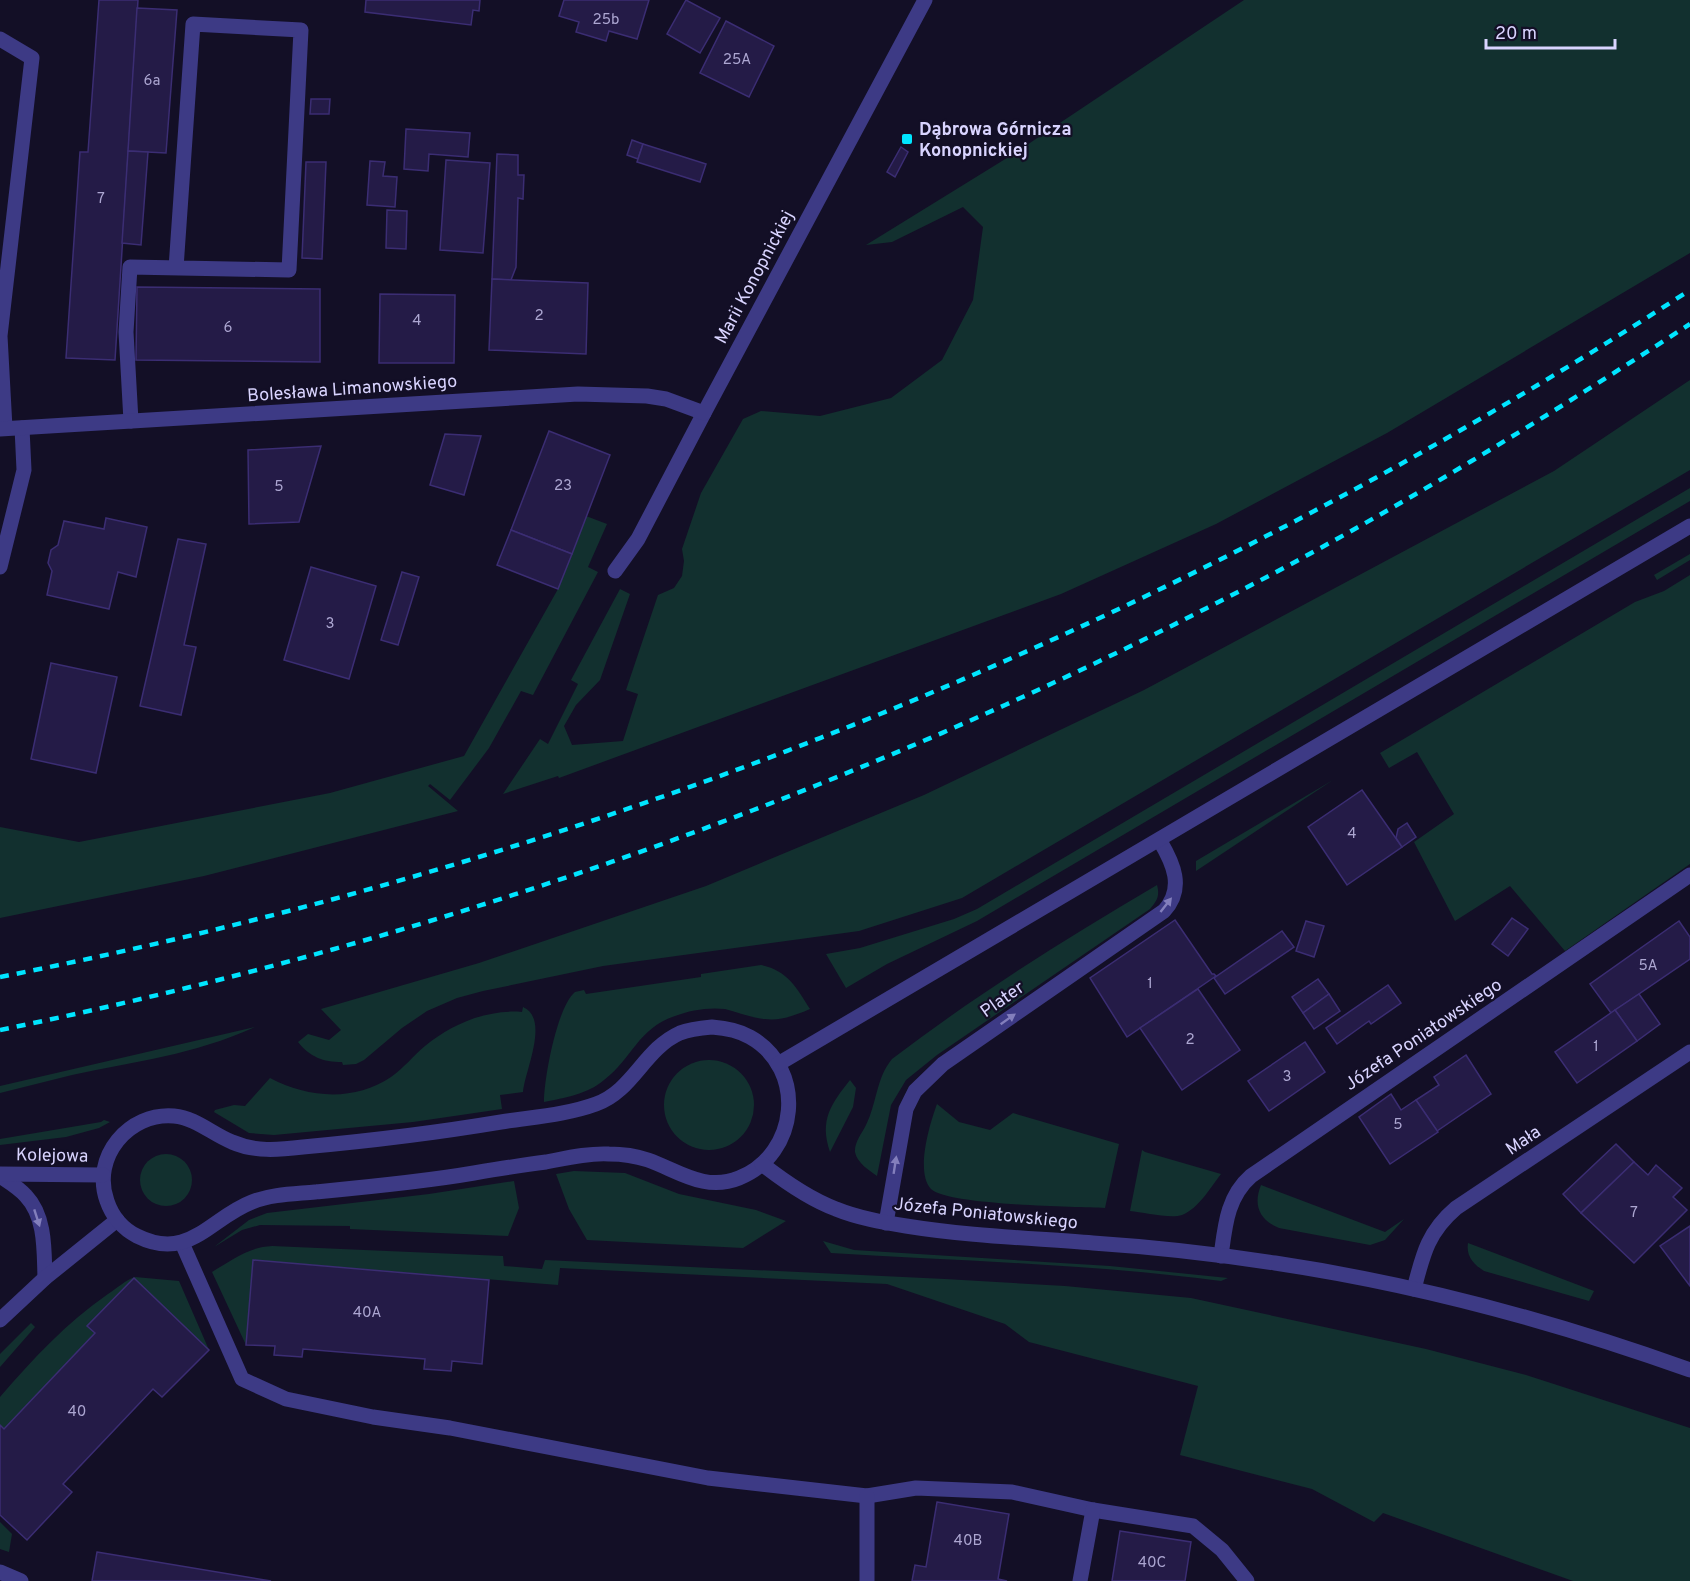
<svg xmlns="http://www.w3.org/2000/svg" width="1690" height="1581" viewBox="0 0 1690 1581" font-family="Overpass,sans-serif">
  <rect width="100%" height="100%" fill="#130f26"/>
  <g fill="#12302f">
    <polygon points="1244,0 1690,0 1690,253 1387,433 1216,524 1061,594 559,778 558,776 503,794 540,739 548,744 578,684 571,680 620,589 630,594 600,680 576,705 564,726 572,745 623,741 638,694 626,690 658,595 674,588 682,576 684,561 682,549 701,493 743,419 761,411 820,416 891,398 942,360 973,300 983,227 963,207 892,242 866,245 1015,153"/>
    <path d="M1690 380V470L962 898 859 931 603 966 483 991 457 998 427 1011 402 1028 364 1060 356 1064 343 1065 342 1062C323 1062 310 1057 298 1042L308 1034 329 1040 341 1030 321 1009 479 963 706 886 924 795 1144 690 1554 471Z"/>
    <polygon points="1690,488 1690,501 977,921 887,964 846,988 826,954 860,948 954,919 977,909"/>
    <polygon points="586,516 607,524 588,567 598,572 533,695 521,691 489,748 450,800 430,784 428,786 458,811 204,876 0,918 0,827 79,842 330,793 464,756 558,589"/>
    <polygon points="1690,554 1690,560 1657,580 1654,575"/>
    <polygon points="1690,575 1690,864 1565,951 1510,886 1455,921 1414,842 1454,814 1417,752 1389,768 1380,753 1635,602 1664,591"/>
    <polygon points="1333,780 1196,871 1196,861"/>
    <path d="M1157 885C1160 896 1157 901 1150 909L937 1055 906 1080 891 1105 877 1176C869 1170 857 1163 855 1152 854 1143 862 1133 866 1125 877 1103 876 1078 892 1059 976 995 1065 939 1157 885Z"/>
    <path d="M761 965C787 970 797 988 810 1009 796 1015 781 1021 765 1019 751 1018 738 1012 725 1009 709 1007 690 1010 675 1016 637 1029 633 1058 604 1080 588 1094 564 1098 544 1102 544 1078 557 1007 575 992L584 990 586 994 701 977V974Z"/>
    <path d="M523 1007C550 1019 525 1070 523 1092L500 1095 502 1109 413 1122 274 1135 249 1133 214 1112 215 1110 234 1105 245 1106 270 1078C308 1098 354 1102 391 1077 404 1068 413 1056 425 1046 452 1024 487 1009 522 1012Z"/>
    <path d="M255 1027C193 1055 137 1061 72 1075 48 1081 24 1087 0 1093V1086Z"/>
    <circle cx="709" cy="1105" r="45"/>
    <path d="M850 1080 856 1088 853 1107 830 1152C819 1120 831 1104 850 1080Z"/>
    <path d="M937 1104 959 1122 990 1130 1013 1113 1119 1144 1105 1208C1076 1207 947 1205 931 1189 915 1172 930 1123 937 1104Z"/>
    <polygon points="104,1120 110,1122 99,1128 66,1137 0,1145 0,1139 101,1122"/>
    <path d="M1142 1150 1145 1152 1221 1174C1211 1187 1198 1209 1182 1215 1170 1219 1143 1212 1130 1211Z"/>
    <circle cx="166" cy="1180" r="26"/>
    <polygon points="574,1171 625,1173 679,1194 756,1210 786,1221 743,1248 587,1240 569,1209 556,1174"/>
    <polygon points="514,1181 519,1208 508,1236 350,1229 350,1226 260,1225 242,1230 214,1247 249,1220 267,1213 429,1194"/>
    <path d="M1261 1185 1385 1232 1404 1219 1385 1240 1370 1245 1279 1228C1259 1220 1253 1205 1261 1185Z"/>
    <path d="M823 1241 854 1250 1110 1266 1228 1278 1221 1281C1092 1264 961 1261 831 1253Z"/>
    <path d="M1468 1243 1594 1291 1589 1301 1484 1271C1473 1264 1466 1256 1468 1243Z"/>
    <path d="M272 1246 503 1256 504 1266 542 1269 545 1260 945 1279 1065 1286 1191 1298 1426 1349 1526 1375 1690 1428V1581H1573L1383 1513 1374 1522 1312 1489 1180 1455 1198 1386 1029 1342 1005 1324 887 1284 560 1268 558 1285 253 1260 246 1345 212 1272C232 1260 249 1247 272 1246Z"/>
    <path d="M135 1277 179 1281 209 1350 133 1279 88 1325 95 1333 4 1429 0 1425V1397C33 1359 66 1323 108 1294 117 1288 126 1280 135 1277Z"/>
    <polygon points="31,1323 35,1327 0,1367 0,1354"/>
    <polygon points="0,1522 12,1534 9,1552 0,1549"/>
  </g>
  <g fill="#241b47" stroke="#3b2d73" stroke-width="1.5">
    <polygon points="99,0 138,0 115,360 66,358 80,152 88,152"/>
    <polygon points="366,0 480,0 479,11 473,10 471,25 365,12"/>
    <polygon points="564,0 649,0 637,39 609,31 606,41 576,32 579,22 559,16"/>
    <polygon points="686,0 720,18 700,53 667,34"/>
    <polygon points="137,8 177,10 166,153 128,151"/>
    <polygon points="726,21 774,46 749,97 700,73"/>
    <polygon points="311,99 330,99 329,114 310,114"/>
    <polygon points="406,129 470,133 468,157 429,154 428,171 404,169"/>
    <polygon points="632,140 643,144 638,159 627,155"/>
    <polygon points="643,144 706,164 700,182 637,162"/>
    <polygon points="901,147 908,152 895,177 887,172"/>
    <polygon points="128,151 148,152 141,245 122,243"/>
    <polygon points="497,154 518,155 518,175 524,175 523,199 518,198 516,267 511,280 492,279"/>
    <polygon points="446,160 490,163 483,253 440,250"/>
    <polygon points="370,161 385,162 383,176 397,177 395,207 367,205"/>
    <polygon points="306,162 326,162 322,259 302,258"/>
    <polygon points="387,210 407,211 406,249 386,248"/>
    <polygon points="492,279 588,283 586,354 489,350"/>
    <polygon points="137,287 320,289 320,362 136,360"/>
    <polygon points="380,294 455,295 454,363 379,363"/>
    <polygon points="549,431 610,455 572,554 511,530"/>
    <polygon points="445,434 481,436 464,495 430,485"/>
    <polygon points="321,446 299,522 249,524 248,450"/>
    <polygon points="106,518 147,527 136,577 118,572 109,609 47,595 52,571 48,563 51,550 58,545 64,521 104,529"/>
    <polygon points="511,530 572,554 558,589 497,565"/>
    <polygon points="178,539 206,544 184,645 196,647 181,715 140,706"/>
    <polygon points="311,567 376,586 349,679 284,660"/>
    <polygon points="402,572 419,577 398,645 381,640"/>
    <polygon points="51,663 117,677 96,773 31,759"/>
    <polygon points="1362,790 1402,847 1347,885 1308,827"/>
    <polygon points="1407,823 1416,837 1402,847 1396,838 1398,829"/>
    <polygon points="1512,918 1528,929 1508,956 1492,944"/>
    <polygon points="1175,920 1212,974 1214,974 1216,976 1127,1037 1090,978"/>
    <polygon points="1306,921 1324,926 1314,957 1296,951"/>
    <polygon points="1679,921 1690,937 1690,959 1611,1013 1590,984"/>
    <polygon points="1282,931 1294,947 1225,994 1214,978"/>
    <polygon points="1318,979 1329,994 1303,1013 1292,997"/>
    <polygon points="1388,985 1401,1003 1371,1024 1369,1021 1337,1044 1326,1028"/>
    <polygon points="1198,989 1240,1050 1182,1090 1140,1028"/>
    <polygon points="1329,994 1340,1011 1314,1029 1303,1013"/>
    <polygon points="1639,994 1660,1024 1637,1041 1615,1010"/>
    <polygon points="1615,1010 1637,1041 1577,1083 1555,1052"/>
    <polygon points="1305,1042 1325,1072 1269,1111 1248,1081"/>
    <polygon points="1466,1055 1491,1094 1437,1131 1416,1100 1439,1085 1434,1077"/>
    <polygon points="1391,1094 1401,1110 1416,1100 1438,1132 1390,1164 1359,1117"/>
    <polygon points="1616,1144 1634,1162 1581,1213 1563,1194"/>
    <polygon points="1634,1162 1648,1175 1656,1165 1665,1173 1682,1188 1673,1197 1687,1210 1634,1263 1581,1213"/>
    <polygon points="1690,1226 1690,1286 1660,1246"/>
    <polygon points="253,1260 489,1280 482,1364 452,1361 451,1371 424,1369 425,1359 303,1349 302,1357 274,1355 275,1346 246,1345"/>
    <polygon points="134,1278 209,1350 162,1397 153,1389 63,1484 72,1492 27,1540 0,1515 0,1425 4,1429 95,1333 87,1326"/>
    <polygon points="937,1502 1009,1514 998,1579 1007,1581 912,1581 915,1565 926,1567"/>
    <polygon points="1120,1531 1191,1542 1185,1581 1112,1581"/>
    <polygon points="97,1552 271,1581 92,1581"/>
  </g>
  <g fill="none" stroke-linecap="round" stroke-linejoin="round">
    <g stroke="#3d3a85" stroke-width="15">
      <polyline points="0,39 32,58 0,336 5,428"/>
      <polyline points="131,421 126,332 130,267 289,270 301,30 193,24 176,268"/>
      <polyline points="0,567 24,470 22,428"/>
      <polyline points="615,571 638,539 704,413"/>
      <polyline points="182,1243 242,1379 286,1399 373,1417 450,1428 708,1478 867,1496 916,1488 1012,1492 1093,1510 1193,1526 1222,1550 1247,1581"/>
      <polyline points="867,1496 867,1581"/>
      <polyline points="1080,1581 1093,1510"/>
    </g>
    <g stroke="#3d3a85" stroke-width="15">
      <polyline points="0,429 578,394 647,396 666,399 704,413 925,0"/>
      <path d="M0 1176C9 1182 19 1188 26 1196 46 1217 44 1252 45 1278"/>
      <path d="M886 1223 906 1109 915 1091 943 1064 1164 911C1185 888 1173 863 1160 841"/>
      <path d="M1221 1256C1225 1226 1227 1197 1251 1176L1690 875"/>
      <path d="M1414 1289C1423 1254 1428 1232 1456 1208L1690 1052"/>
      <polyline points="0,1320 45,1278 117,1220"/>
      <polyline points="0,1572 21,1581"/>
    </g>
    <g stroke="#3d3a85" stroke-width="15">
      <path d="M712 1027C725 1028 738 1030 750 1037 807 1069 799 1154 739 1178 705 1192 679 1171 648 1160 636 1156 622 1154 609 1154 588 1153 567 1158 546 1162 522 1165 498 1169 474 1173 422 1182 368 1187 315 1192 294 1194 272 1194 252 1202 210 1218 189 1262 137 1236 123 1229 112 1216 107 1201 91 1157 129 1112 174 1116 196 1118 212 1134 232 1142 255 1152 278 1150 303 1147 369 1141 435 1133 501 1122 532 1117 566 1115 596 1104 633 1091 644 1049 680 1033 690 1029 701 1028 712 1027Z"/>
      <polyline points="778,1064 1690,526"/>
      <path d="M762 1164C785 1182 809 1199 836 1209 858 1218 882 1222 906 1226 968 1236 1031 1238 1093 1243 1154 1247 1215 1254 1275 1263 1416 1284 1556 1322 1690 1370"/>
      <polyline points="0,1174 103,1175"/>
    </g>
    <g stroke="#00e5ff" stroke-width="4.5" stroke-dasharray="9 8" stroke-linecap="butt">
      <path d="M0 977C606 858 1172 626 1690 290"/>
      <path d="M0 1030C430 942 847 795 1236 593 1393 512 1542 420 1690 324"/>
    </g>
  </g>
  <defs><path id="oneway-solid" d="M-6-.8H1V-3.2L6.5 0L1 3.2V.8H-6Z" transform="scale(1.5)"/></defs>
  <g fill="#837fbc">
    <use href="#oneway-solid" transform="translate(1166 905) rotate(-52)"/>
    <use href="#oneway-solid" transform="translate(1008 1019) rotate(-35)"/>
    <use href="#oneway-solid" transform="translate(895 1165) rotate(-81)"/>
    <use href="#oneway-solid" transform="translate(37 1218) rotate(72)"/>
  </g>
  <rect fill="#00e5ff" stroke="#130f26" stroke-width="2" x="901" y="133" width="12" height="12" rx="3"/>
  <g text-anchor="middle" stroke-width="4.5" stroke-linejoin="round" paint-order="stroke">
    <g font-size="15" fill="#aca6d1">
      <text x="606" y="24">25b</text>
      <text x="737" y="64">25A</text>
      <text x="152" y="85">6a</text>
      <text x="101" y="203">7</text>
      <text x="539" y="320">2</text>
      <text x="417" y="325">4</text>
      <text x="228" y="332">6</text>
      <text x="563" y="490">23</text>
      <text x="279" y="491">5</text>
      <text x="330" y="628">3</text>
      <text x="1352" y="838">4</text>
      <text x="1648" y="970">5A</text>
      <text x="1150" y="988">1</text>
      <text x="1190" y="1044">2</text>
      <text x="1596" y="1051">1</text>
      <text x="1287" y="1081">3</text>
      <text x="1398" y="1129">5</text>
      <text x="1634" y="1217">7</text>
      <text x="367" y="1317">40A</text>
      <text x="77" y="1416">40</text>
      <text x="968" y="1545">40B</text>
      <text x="1152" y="1567">40C</text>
    </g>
    <g font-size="18" font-weight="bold" fill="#d9d4ff" stroke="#130f26" text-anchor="start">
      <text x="919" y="135">Dąbrowa Górnicza<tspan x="919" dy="21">Konopnickiej</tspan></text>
    </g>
    <g font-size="18" fill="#d9d4ff" stroke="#130f26">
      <text transform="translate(754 277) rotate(-62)" y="6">Marii Konopnickiej</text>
      <text transform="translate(352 388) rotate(-4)" y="6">Bolesława Limanowskiego</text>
      <text transform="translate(1002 999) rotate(-35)" y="6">Plater</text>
      <text transform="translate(1423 1034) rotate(-34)" y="6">Józefa Poniatowskiego</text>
      <text transform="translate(1523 1140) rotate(-34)" y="6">Mała</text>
      <text transform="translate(52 1155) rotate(1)" y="6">Kolejowa</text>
      <text transform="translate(986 1213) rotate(6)" y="6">Józefa Poniatowskiego</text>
    </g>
  </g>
  <path d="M1486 39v9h129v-9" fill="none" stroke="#d9d4ff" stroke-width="3"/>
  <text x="1495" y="39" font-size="18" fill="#d9d4ff" stroke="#130f26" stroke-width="4.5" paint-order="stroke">20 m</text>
</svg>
